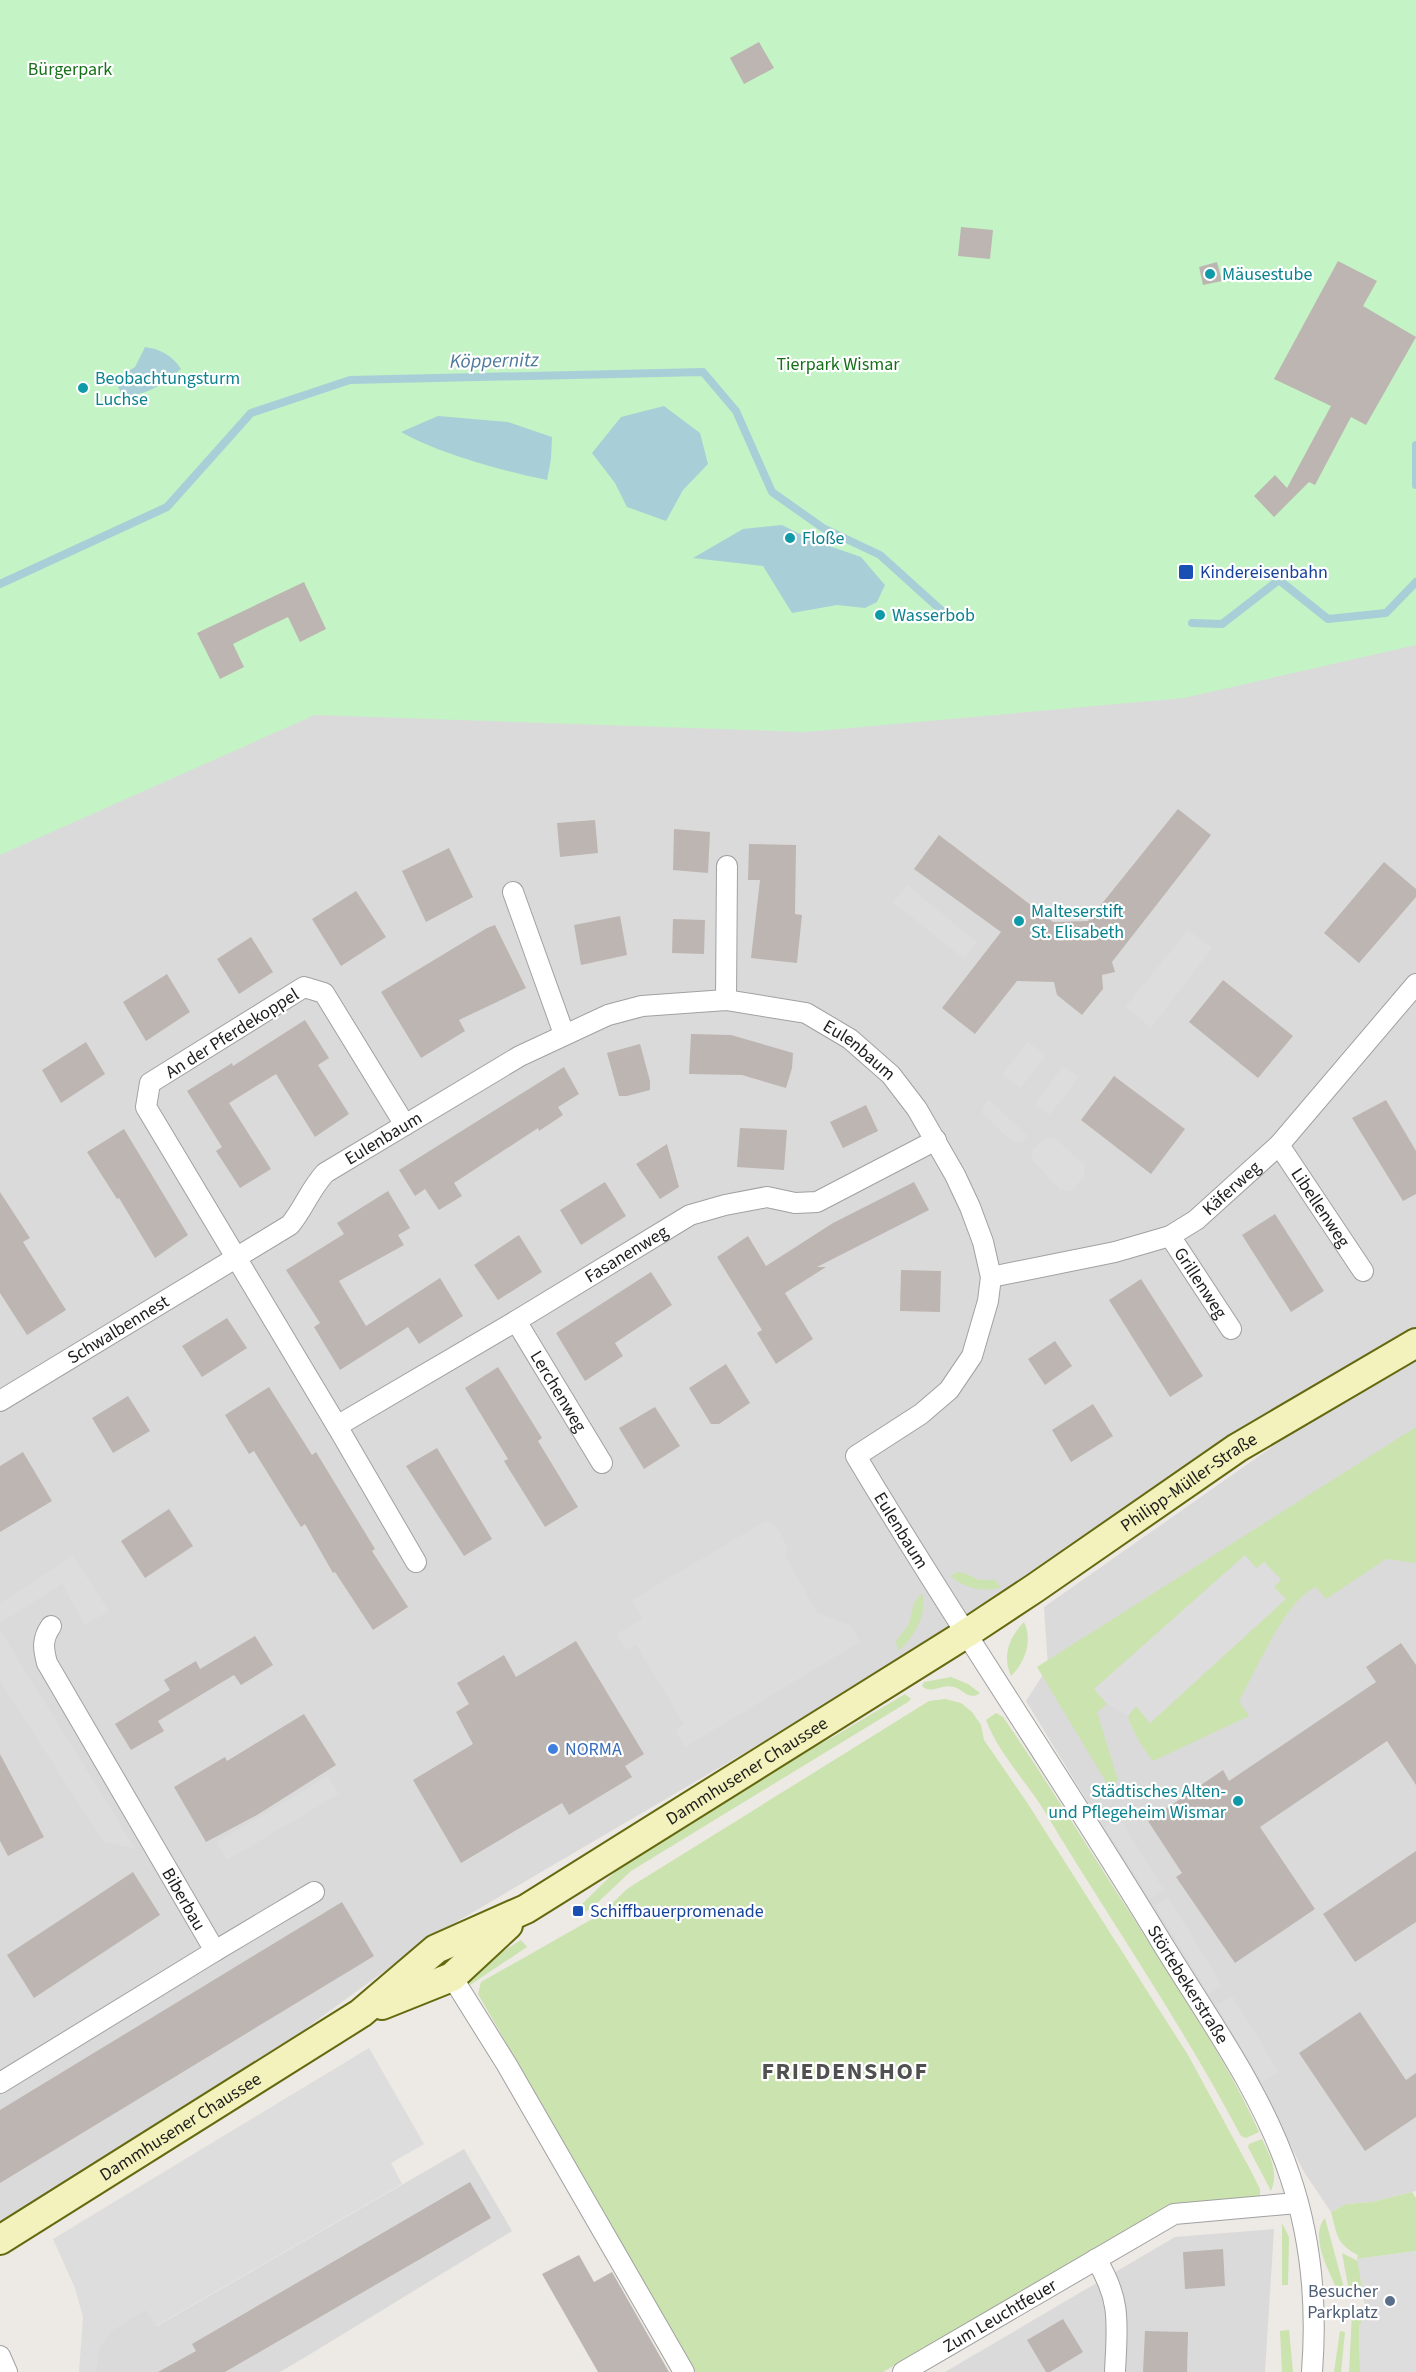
<svg xmlns="http://www.w3.org/2000/svg" width="1416" height="2372" viewBox="0 0 1416 2372" font-family="'Source Sans 3',sans-serif">
  <rect width="100%" height="100%" fill="#ede9e4"/>
  <g fill="#dbdada">
    <polygon points="1416,643 1416,1340 964,1618 901,1661 434,1935 265,2058 0,2238 0,854 315,713"/>
    <polygon points="1416,1346 1416,2191 1372,2202 1347,2204 1331,2212 1304,2172 1260,2085 1026,1701 1048,1667 1044,1607"/>
    <polygon points="464,2149 512,2231 312,2353 280,2372 95,2372 100,2346 110,2331 146,2309 157,2326"/>
    <polygon points="1274,2229 1265,2372 945,2372 1175,2237"/>
  </g>
  <g fill="#cbe3ae">
    <path d="M1416 1427V1563L1386 1559 1326 1599 1316 1587C1285 1600 1256 1671 1239 1701L1249 1716 1153 1761C1142 1747 1133 1733 1128 1716L1136 1706 1150 1723 1285 1599 1274 1587 1281 1579 1264 1562 1095 1689 1107 1704 1097 1712 1118 1780 1109 1787 1037 1667Z"/>
    <path d="M957 1572 964 1573 979 1580H995L1001 1587C983 1593 965 1588 950 1576Z"/>
    <path d="M922 1593C928 1614 914 1638 898 1651L896 1641 909 1624 914 1603Z"/>
    <path d="M1024 1622C1033 1641 1025 1662 1011 1676 1002 1655 1009 1638 1024 1622Z"/>
    <path d="M951 1677 968 1684 980 1693C969 1701 964 1690 954 1687 942 1683 931 1695 922 1686L924 1682Z"/>
    <polygon points="905,1694 911,1699 908,1702 631,1871 593,1907 585,1912 582,1909 581,1905 620,1867 795,1756 833,1737"/>
    <polygon points="945,1699 961,1703 972,1712 981,1725 984,1740 1026,1801 1188,2055 1251,2171 1260,2189 1260,2198 1177,2203 1162,2209 883,2372 695,2372 478,1994 481,1982 601,1914 627,1889 638,1882 929,1701"/>
    <path d="M996 1713 1003 1717C1048 1782 1089 1850 1132 1916 1176 1986 1225 2057 1259 2132L1246 2138 1241 2136C1182 2024 1110 1920 1045 1812 1026 1781 999 1754 986 1720Z"/>
    <polygon points="521,1940 527,1947 470,1985 465,1976"/>
    <path d="M1262 2139C1270 2156 1279 2173 1271 2191L1248 2147 1249 2144Z"/>
    <path d="M1412 2192 1416 2198V2251L1357 2259 1358 2255C1336 2244 1337 2234 1331 2212L1347 2204 1372 2202Z"/>
    <path d="M1325 2218 1344 2288 1337 2290C1329 2270 1309 2237 1325 2218Z"/>
    <polygon points="1282,2223 1289,2237 1288,2285 1282,2285"/>
    <polygon points="1342,2253 1358,2261 1363,2290 1349,2291"/>
    <polygon points="1416,2306 1359,2326 1360,2372 1349,2372 1352,2314"/>
    <polygon points="1289,2330 1293,2372 1282,2372 1280,2331"/>
    <polygon points="1340,2331 1345,2332 1341,2372 1334,2372"/>
  </g>
  <polygon fill="#c4f3c5" points="0,0 1416,0 1416,645 1184,698 806,732 315,715 0,855"/>
  <g fill="#ddd">
    <polygon points="907,885 977,942 964,959 893,902"/>
    <polygon points="1188,930 1212,948 1151,1028 1125,1007"/>
    <polygon points="1028,1042 1046,1056 1020,1088 1002,1074"/>
    <polygon points="1063,1066 1079,1077 1050,1115 1035,1104"/>
    <polygon points="989,1100 1028,1136 1022,1141 1013,1142 982,1113 985,1104"/>
    <polygon points="1046,1138 1056,1139 1085,1165 1084,1176 1072,1191 1060,1190 1031,1159 1033,1149"/>
    <polygon points="764,1522 771,1522 781,1534 788,1549 785,1556 817,1612 851,1626 860,1642 685,1747 675,1730 684,1724 636,1645 626,1650 617,1634 643,1618 632,1600"/>
    <polygon points="1245,1555 1257,1569 1264,1562 1281,1580 1274,1587 1286,1599 1150,1723 1136,1706 1128,1716 1107,1704 1094,1689"/>
    <polygon points="73,1556 109,1611 85,1625 62,1584 0,1623 0,1603"/>
    <polygon points="0,1630 136,1849 103,1842 0,1681"/>
    <polygon points="328,1776 339,1794 227,1860 217,1842"/>
    <polygon points="1120,1818 1164,1890 1150,1899 1105,1827"/>
    <polygon points="1168,1897 1222,1985 1209,1994 1155,1906"/>
    <polygon points="1232,1996 1279,2072 1262,2082 1216,2005"/>
    <polygon points="369,2048 424,2144 391,2163 402,2184 156,2326 145,2310 110,2331 100,2348 95,2372 79,2372 83,2317 75,2288 53,2239"/>
    <polygon points="1416,2251 1416,2372 1360,2372 1359,2326 1366,2312 1357,2259"/>
  </g>
  <g fill="#a8cfd7">
    <path d="M145 347C160 349 172 355 181 369 163 384 146 397 122 395L118 387 119 377 135 367Z"/>
    <polygon points="664,406 700,433 708,464 683,490 666,521 627,507 615,483 592,453 621,417"/>
    <path d="M438 416 508 422 552 437 551 459 547 480C503 471 440 454 401 432Z"/>
    <polygon points="782,525 812,540 861,557 885,585 877,602 865,608 837,605 792,613 763,566 693,558 743,529"/>
  </g>
  <g fill="none" stroke-linecap="round" stroke-linejoin="round">
    <g stroke="#a8cfd7" stroke-width="8">
      <polyline points="1416,445 1416,485"/>
      <polyline points="0,584 167,507 251,413 350,380 703,372 736,411 772,492 823,528 880,555 942,611"/>
      <polyline points="1192,623 1222,624 1279,580 1328,619 1386,613 1416,582"/>
    </g>
  </g>
  <g fill="#bdb5b1">
    <polygon points="759,42 774,68 744,84 730,58"/>
    <polygon points="961,227 993,230 990,259 958,256"/>
    <polygon points="1338,261 1377,281 1363,306 1416,337 1366,425 1351,417 1315,485 1309,482 1274,517 1254,496 1275,475 1287,488 1331,406 1274,379"/>
    <polygon points="1217,262 1222,281 1203,285 1199,267"/>
    <polygon points="304,582 326,629 300,642 288,617 263,629 233,644 244,667 220,679 197,633"/>
    <polygon points="1178,809 1211,835 1112,962 1115,972 1102,975 1103,989 1082,1015 1057,995 1054,982 1017,981 975,1034 942,1008 1001,932 914,869 939,835 1053,922 1088,921"/>
    <polygon points="595,820 598,853 560,857 557,823"/>
    <polygon points="674,829 710,832 708,873 673,870"/>
    <polygon points="749,844 796,845 795,914 802,915 797,963 751,958 760,880 748,880"/>
    <polygon points="449,848 473,897 426,922 402,871"/>
    <polygon points="1384,862 1416,889 1416,897 1359,963 1324,933"/>
    <polygon points="356,891 386,937 341,966 312,919"/>
    <polygon points="620,916 627,955 581,965 574,925"/>
    <polygon points="673,919 705,920 704,954 672,953"/>
    <polygon points="495,925 526,988 459,1020 465,1031 421,1058 381,992 487,928"/>
    <polygon points="251,937 273,972 239,994 217,959"/>
    <polygon points="167,974 190,1012 146,1041 123,1002"/>
    <polygon points="1223,980 1293,1036 1258,1078 1189,1022"/>
    <polygon points="305,1020 329,1058 318,1065 349,1114 315,1137 276,1074 229,1103 271,1169 240,1188 216,1151 222,1147 187,1091 232,1063 233,1066"/>
    <polygon points="691,1034 731,1035 793,1053 792,1068 786,1088 742,1075 689,1074"/>
    <polygon points="86,1042 105,1074 61,1103 42,1070"/>
    <polygon points="640,1044 650,1081 650,1090 627,1096 619,1096 607,1053"/>
    <polygon points="564,1067 579,1094 558,1107 563,1115 539,1131 538,1128 454,1183 462,1196 439,1210 425,1189 415,1196 399,1170"/>
    <polygon points="1114,1076 1185,1129 1151,1174 1081,1120"/>
    <polygon points="1386,1100 1416,1151 1416,1194 1403,1201 1352,1118"/>
    <polygon points="866,1105 878,1131 843,1148 830,1122"/>
    <polygon points="740,1128 787,1130 784,1170 737,1167"/>
    <polygon points="124,1129 188,1235 155,1258 119,1198 117,1199 87,1152"/>
    <polygon points="667,1144 679,1187 660,1199 636,1164"/>
    <polygon points="605,1182 626,1216 581,1245 560,1210"/>
    <polygon points="914,1182 929,1210 817,1267 826,1267 785,1293 813,1339 776,1364 757,1333 762,1330 717,1257 748,1236 766,1266 833,1223"/>
    <polygon points="388,1191 410,1228 398,1235 404,1245 339,1281 366,1326 440,1278 463,1316 419,1344 408,1327 340,1370 314,1327 320,1323 286,1270 344,1234 337,1223"/>
    <polygon points="0,1192 30,1238 23,1242 66,1310 27,1335 0,1293"/>
    <polygon points="1275,1214 1324,1291 1291,1312 1242,1235"/>
    <polygon points="519,1235 542,1272 498,1300 474,1265"/>
    <polygon points="901,1270 941,1271 940,1312 900,1311"/>
    <polygon points="651,1272 672,1305 615,1343 623,1356 585,1381 556,1333"/>
    <polygon points="1141,1279 1203,1376 1170,1397 1109,1300"/>
    <polygon points="227,1318 247,1348 202,1377 182,1346"/>
    <polygon points="1055,1341 1072,1366 1045,1385 1028,1359"/>
    <polygon points="726,1364 750,1403 719,1424 711,1424 689,1388"/>
    <polygon points="498,1367 542,1438 538,1441 578,1507 545,1527 504,1461 508,1459 465,1388"/>
    <polygon points="269,1387 312,1455 316,1452 375,1549 372,1551 408,1607 373,1630 335,1572 333,1573 305,1524 301,1527 254,1451 249,1454 225,1415"/>
    <polygon points="128,1396 150,1431 113,1453 92,1418"/>
    <polygon points="1093,1404 1113,1436 1071,1462 1052,1430"/>
    <polygon points="655,1407 680,1446 644,1469 619,1428"/>
    <polygon points="437,1448 492,1539 464,1556 406,1466"/>
    <polygon points="23,1452 52,1501 0,1532 0,1466"/>
    <polygon points="169,1509 193,1546 145,1578 121,1541"/>
    <polygon points="255,1636 273,1665 241,1685 234,1675 209,1690 158,1721 164,1731 131,1750 115,1724 170,1690 164,1680 196,1661 200,1669"/>
    <polygon points="576,1641 644,1754 625,1766 632,1777 569,1815 562,1803 461,1863 413,1780 473,1744 456,1712 469,1704 457,1683 504,1655 516,1677"/>
    <polygon points="1401,1643 1416,1665 1416,1785 1387,1741 1260,1827 1315,1909 1235,1963 1176,1877 1182,1873 1148,1821 1223,1770 1229,1781 1376,1682 1366,1667"/>
    <polygon points="304,1714 336,1765 257,1815 206,1842 174,1787 225,1757 227,1761"/>
    <polygon points="0,1754 44,1837 8,1856 0,1841"/>
    <polygon points="1416,1851 1416,1922 1355,1962 1323,1914"/>
    <polygon points="133,1872 160,1915 34,1998 7,1955"/>
    <polygon points="342,1902 374,1956 0,2183 0,2110"/>
    <polygon points="1360,2012 1406,2080 1416,2073 1416,2117 1365,2151 1299,2053"/>
    <polygon points="470,2182 491,2218 225,2372 158,2372 196,2351 192,2344"/>
    <polygon points="1223,2249 1225,2286 1185,2289 1183,2252"/>
    <polygon points="579,2255 594,2282 612,2272 669,2372 598,2372 542,2274"/>
    <polygon points="1063,2319 1083,2352 1050,2372 1046,2372 1027,2340"/>
    <polygon points="1145,2331 1188,2332 1187,2372 1143,2372"/>
  </g>
  <g fill="none" stroke-linecap="round" stroke-linejoin="round">
    <g stroke="#a1a1a1" stroke-width="22">
      <g id="street">
        <polyline points="513,892 564,1034"/>
        <polyline points="726,1000 727,866"/>
        <path id="s1" d="M405 1125 324 993 304 987 150 1083 146 1107 337 1426 516 1321 690 1215 725 1205 767 1197 795 1203 817 1202 936 1140"/>
        <path id="s2" d="M1279 1145 1363 1271"/>
        <path id="s3" d="M1170 1236 1231 1329"/>
        <path id="s4" d="M991 1277 1115 1252 1170 1236 1196 1220 1279 1145 1416 984"/>
        <path id="s5" d="M516 1321 602 1463"/>
        <path id="s6" d="M0 1401 290 1225C304 1208 309 1191 325 1173L520 1056 608 1015 642 1006 726 1000 806 1013 850 1039 891 1075 917 1109 955 1175 970 1207 983 1242 991 1277 988 1301 972 1356 949 1390 921 1414 856 1456C954 1621 1063 1779 1162 1943 1208 2018 1262 2092 1290 2176 1311 2238 1317 2307 1312 2372"/>
        <polyline points="337,1426 416,1562"/>
        <polyline points="215,1951 314,1892"/>
        <polyline points="452,1977 507,2065 684,2372"/>
        <path d="M0 2083 215 1951 47 1663C43 1648 42 1639 51 1626"/>
        <path d="M1096 2259C1122 2301 1117 2325 1115 2372"/>
        <polyline points="0,2356 7,2372"/>
        <path id="s7" d="M903 2372 1174 2214 1297 2203"/>
      </g>
    </g>
    <g stroke="#64680f" stroke-width="32">
      <g id="secondary">
        <polyline points="382,2005 452,1977 508,1925"/>
        <path id="s8" d="M0 2240 361 2013 436 1949 526 1909 967 1633 1035 1588 1237 1448 1416 1343"/>
      </g>
    </g>
    <use href="#street" stroke="#fff" stroke-width="20"/>
    <use href="#secondary" stroke="#f3f2bc" stroke-width="28"/>
  </g>
  <g fill="#0f9aa8" stroke="#fff" stroke-width="2">
    <circle cx="1210" cy="274" r="6"/>
    <circle cx="83" cy="388" r="6"/>
    <circle cx="790" cy="538" r="6"/>
    <circle cx="880" cy="615" r="6"/>
    <circle cx="1019" cy="921" r="6"/>
    <circle cx="1238" cy="1801" r="6"/>
  </g>
  <g fill="#1a4fb4" stroke="#fff" stroke-width="2">
    <rect x="1178" y="564" width="16" height="16" rx="3"/>
    <rect x="572" y="1905" width="12" height="12" rx="3"/>
  </g>
  <circle fill="#3f7fe0" stroke="#fff" stroke-width="2" cx="553" cy="1749" r="6"/>
  <circle fill="#5c6f8a" stroke="#fff" stroke-width="2" cx="1390" cy="2301" r="6"/>
  <g text-anchor="middle" stroke-width="4.5" stroke-linejoin="round" paint-order="stroke">
    <g font-size="18" fill="#167018" stroke="#fff">
      <text x="70" y="75">Bürgerpark</text>
      <text x="838" y="370">Tierpark Wismar</text>
    </g>
    <g font-size="18" fill="#0d838f" stroke="#fff" text-anchor="start">
      <text x="1222" y="280">Mäusestube</text>
      <text x="95" y="384">Beobachtungsturm<tspan x="95" dy="21">Luchse</tspan></text>
      <text x="802" y="544">Floße</text>
      <text x="892" y="621">Wasserbob</text>
      <text x="1031" y="917">Malteserstift<tspan x="1031" dy="21">St. Elisabeth</tspan></text>
      <text x="1226" y="1797" text-anchor="end">Städtisches Alten-<tspan x="1226" dy="21">und Pflegeheim Wismar</tspan></text>
    </g>
    <g font-size="18" fill="#164399" stroke="#fff" text-anchor="start">
      <text x="1200" y="578">Kindereisenbahn</text>
      <text x="590" y="1917">Schiffbauerpromenade</text>
    </g>
    <g font-size="18" fill="#1d1d1d" stroke="#fff">
      <text transform="translate(232 1033) rotate(-32)" y="6">An der Pferdekoppel</text>
      <text dy="6" stroke="none"><textPath href="#s6" startOffset="992">Eulenbaum</textPath></text>
      <text dy="6" stroke="none"><textPath href="#s6" startOffset="470">Eulenbaum</textPath></text>
      <text dy="6" stroke="none"><textPath href="#s4" startOffset="262">Käferweg</textPath></text>
      <text dy="6" stroke="none"><textPath href="#s2" startOffset="75">Libellenweg</textPath></text>
      <text dy="6" stroke="none"><textPath href="#s1" startOffset="1090">Fasanenweg</textPath></text>
      <text dy="6" stroke="none"><textPath href="#s3" startOffset="56">Grillenweg</textPath></text>
      <text dy="6" stroke="none"><textPath href="#s6" startOffset="138">Schwalbennest</textPath></text>
      <text dy="6" stroke="none"><textPath href="#s5" startOffset="82">Lerchenweg</textPath></text>
      <text dy="6" stroke="none"><textPath href="#s8" startOffset="1412">Philipp-Müller-Straße</textPath></text>
      <text dy="6" stroke="none"><textPath href="#s6" startOffset="1584">Eulenbaum</textPath></text>
      <text dy="6" stroke="none"><textPath href="#s8" startOffset="884">Dammhusener Chaussee</textPath></text>
      <text transform="translate(184 1899) rotate(60)" y="6">Biberbau</text>
      <text dy="6" stroke="none"><textPath href="#s6" startOffset="2121">Störtebekerstraße</textPath></text>
      <text dy="6" stroke="none"><textPath href="#s8" startOffset="213">Dammhusener Chaussee</textPath></text>
      <text dy="6" stroke="none"><textPath href="#s7" startOffset="112">Zum Leuchtfeuer</textPath></text>
    </g>
    <g font-size="18" fill="#366cbe" stroke="#fff" text-anchor="start">
      <text x="565" y="1755">NORMA</text>
    </g>
    <g font-size="18" fill="#4e5e75" stroke="#fff" text-anchor="end">
      <text x="1378" y="2297">Besucher<tspan x="1378" dy="21">Parkplatz</tspan></text>
    </g>
    <g font-size="20" font-style="italic" fill="#507a9c" stroke="#fff">
      <text transform="translate(494 360) rotate(-1)" y="7">Köppernitz</text>
    </g>
    <g font-size="24" font-weight="bold" letter-spacing="1.5" fill="#505050" stroke="#fff">
      <text x="845" y="2079">FRIEDENSHOF</text>
    </g>
  </g>
</svg>
